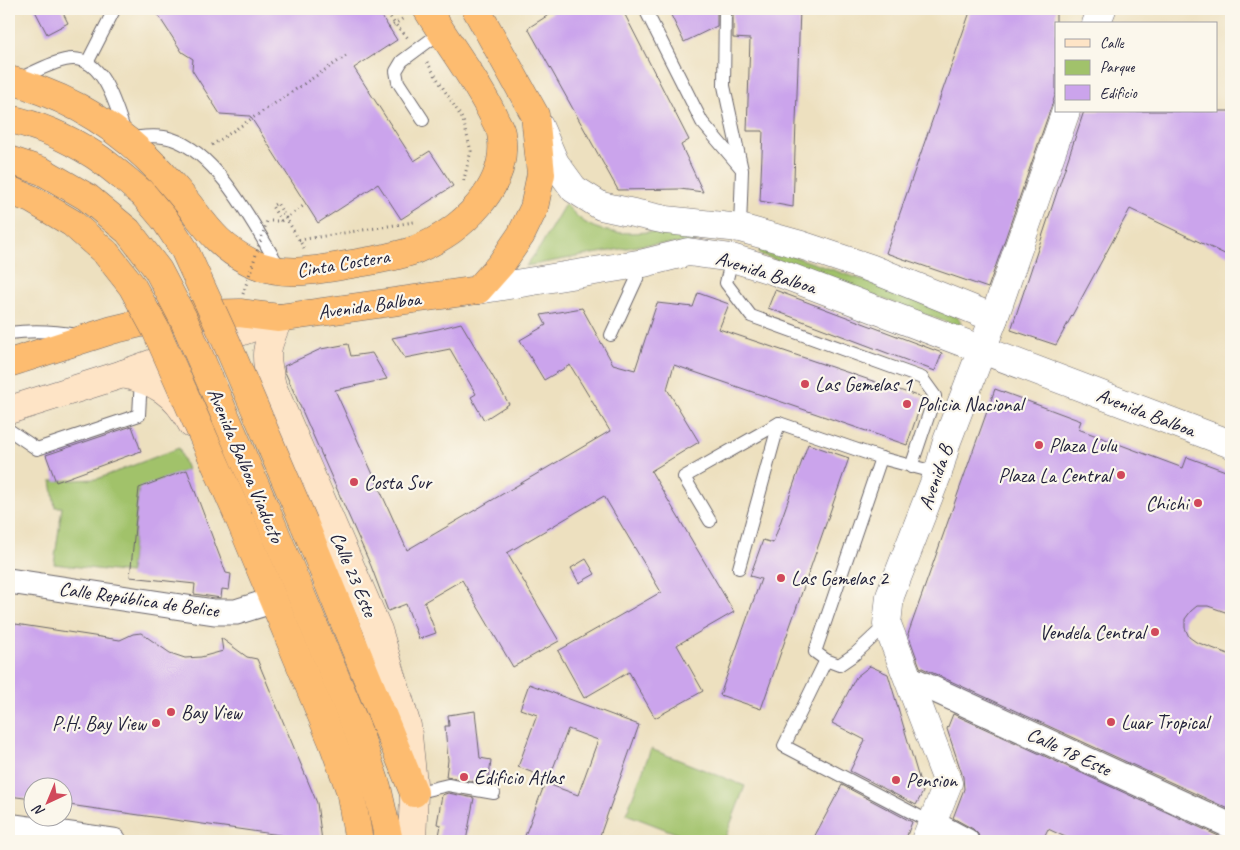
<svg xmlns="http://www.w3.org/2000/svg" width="1240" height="850" viewBox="0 0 1240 850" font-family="Caveat,sans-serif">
  <rect width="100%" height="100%" fill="#fbf7ec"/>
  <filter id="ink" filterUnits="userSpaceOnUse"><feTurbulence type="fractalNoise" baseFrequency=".02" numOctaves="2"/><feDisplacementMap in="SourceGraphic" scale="10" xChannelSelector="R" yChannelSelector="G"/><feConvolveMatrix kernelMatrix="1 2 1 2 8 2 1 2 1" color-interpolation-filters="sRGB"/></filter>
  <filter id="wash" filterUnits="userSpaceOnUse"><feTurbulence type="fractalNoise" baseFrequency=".0096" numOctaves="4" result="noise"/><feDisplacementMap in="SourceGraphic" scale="20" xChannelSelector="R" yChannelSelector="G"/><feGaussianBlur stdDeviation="1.12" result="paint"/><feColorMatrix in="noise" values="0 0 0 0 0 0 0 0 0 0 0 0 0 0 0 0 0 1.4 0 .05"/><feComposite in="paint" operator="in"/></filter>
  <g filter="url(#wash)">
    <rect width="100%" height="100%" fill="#ede0bf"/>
    <g fill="#a1c26b" stroke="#627253">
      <path d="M565 204C569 208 574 213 579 218 605 240 641 231 672 231 681 232 691 235 699 237L700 241C683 246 662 243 643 245L526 266 540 247Z"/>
      <polygon points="763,246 863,280 957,317 961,321 959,325 954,325 759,254 760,248"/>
      <polygon points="179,448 187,470 139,489 130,573 54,564 62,507 55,507 51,481 97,479"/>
      <polygon points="651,749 745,786 724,841 696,841 626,814"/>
    </g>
    <g id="blocks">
      <g fill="#cba4ec">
        <polygon points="34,9 61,9 68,23 47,34"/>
        <polygon points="154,9 377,9 397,40 354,68 414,161 430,151 453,186 401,219 378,184 318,223 250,116 220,114 192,70 193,59 182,52"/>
        <polygon points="558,9 622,9 689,140 681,145 703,192 680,189 618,190 528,28"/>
        <polygon points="668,9 717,9 717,26 684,42"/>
        <polygon points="733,9 800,9 793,207 760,201 763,131 747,131 750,39 733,38"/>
        <polygon points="971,9 1056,9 1056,93 988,288 886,253"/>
        <polygon points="1084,111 1231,111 1231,257 1130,209 1056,345 1011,330"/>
        <polygon points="775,290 942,353 935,371 768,308"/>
        <polygon points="698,293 729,304 719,329 923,398 907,445 674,365 667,389 699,442 651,471 734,612 677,645 703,691 655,718 629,672 584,698 558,651 661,592 604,496 507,553 559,641 513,667 462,580 424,602 436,633 419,639 406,604 388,611 371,566 285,372 284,366 321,349 348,344 351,356 372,353 387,379 335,390 407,550 610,431 570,365 544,380 520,340 546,325 541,315 582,308 613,364 635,370 657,303 693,307"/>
        <polygon points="461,323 509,404 484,420 471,397 476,394 450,349 405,358 392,338 438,329"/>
        <polygon points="995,389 1081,421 1078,429 1183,468 1187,457 1231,473 1231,614 1208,606 1197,606 1191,611 1185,619 1185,628 1189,637 1196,642 1231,655 1231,810 920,667 908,634"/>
        <polygon points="132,426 141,451 56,482 46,455"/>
        <polygon points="808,444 849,458 761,709 720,695 761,579 750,576 763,540 773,543"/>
        <polygon points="187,470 226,573 231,574 229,590 222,589 221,598 194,594 195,584 130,577 139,488"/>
        <polygon points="586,559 595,574 579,583 571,568"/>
        <polygon points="9,623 120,640 133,634 141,633 170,653 185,658 201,657 223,651 221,638 247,657 257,659 317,803 322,841 62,804 62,788 32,788 32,799 9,796"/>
        <polygon points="870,666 888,674 923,792 916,805 850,771 865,740 832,723 856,677"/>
        <polygon points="529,684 639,725 598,841 523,841 545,783 578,795 598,740 568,729 549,779 518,767 537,715 520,709"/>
        <polygon points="475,711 480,758 491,760 489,777 478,776 477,782 446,777 448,760 445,726 449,726 448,715"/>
        <polygon points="953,714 1225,839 1231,840 1231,841 1074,841 1048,829 1042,841 980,841 978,834 973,829 953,818 964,789 963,777 947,729"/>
        <polygon points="842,785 912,822 905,841 812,841"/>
        <polygon points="448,793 474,798 466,841 438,841 441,825 437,824 442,795"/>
      </g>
    </g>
  </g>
  <g filter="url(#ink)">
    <use href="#blocks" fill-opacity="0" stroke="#696469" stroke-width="1"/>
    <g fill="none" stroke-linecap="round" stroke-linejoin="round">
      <g stroke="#696469" stroke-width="14">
        <g id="service">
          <polyline points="725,9 724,86 742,170 740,228"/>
          <polyline points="647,13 702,122 741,168"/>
          <polyline points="87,63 114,10"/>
          <path d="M18 79C33 73 57 59 73 59 106 59 118 114 127 138 141 137 158 134 172 139 219 154 255 228 280 268"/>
          <polyline points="423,120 398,82 396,71 402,61 441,32"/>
          <polyline points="732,258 726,283 751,316 922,378 935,396 911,467"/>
          <path d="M9 333C32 330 55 331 78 335"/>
          <polyline points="611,335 644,263"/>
          <polyline points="9,430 37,449 139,415 141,378"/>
          <polyline points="710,521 684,477 779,423 881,458 938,473"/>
          <polyline points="739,568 779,423"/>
          <polyline points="887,624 855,654 839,665 826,660 784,746 932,823"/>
          <polyline points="826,660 815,652 881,458"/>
          <polyline points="414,793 448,785 494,793"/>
        </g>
      </g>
      <g stroke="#696469" stroke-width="27">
        <g id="minor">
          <polyline points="9,581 214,612 236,612 268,602"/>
          <polyline points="907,677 1231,826"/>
          <polyline points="932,823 966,841"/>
          <polyline points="9,826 114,841"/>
        </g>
      </g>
      <g stroke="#696469" stroke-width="29">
        <g id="tertiary">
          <polyline points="1096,24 1102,9"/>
          <polyline points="539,126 555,163 574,189 601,206 666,220 740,228 801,245 870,268 994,318"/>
          <polyline points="478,290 644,263 688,252 732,258 774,271 1231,444"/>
          <polyline points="925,841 948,783 887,624 890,596 938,473 947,441 994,318 1066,111"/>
        </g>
      </g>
      <g stroke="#696469" stroke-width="29">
        <g id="secondary">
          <path d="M279 318C265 350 264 352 272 386L378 630 407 726 414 793 412 841"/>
          <path d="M123 374C156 381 176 393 192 424"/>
          <polyline points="9,410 123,374 279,318"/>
        </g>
      </g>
      <g stroke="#696469" stroke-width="29">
        <g id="trunk">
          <path d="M9 80C20 82 31 87 42 91 96 111 139 145 176 189 202 219 213 244 250 262 281 277 314 271 346 265 369 261 393 258 415 250 460 232 511 187 501 133 500 127 495 121 493 115 475 78 448 44 427 9"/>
          <path d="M9 119C38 125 69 139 94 155 111 166 127 181 143 194"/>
          <polyline points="9,190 31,199 72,223 106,253"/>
          <polyline points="9,363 112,330 162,318 198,314 240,313 279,318 478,290 501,264 521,235 534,208 541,174 535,115 476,9"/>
          <polyline points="265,508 359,734 377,787 389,841"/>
          <polyline points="237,513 333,743 350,790 359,841"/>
          <polyline points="304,523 414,793"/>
        </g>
      </g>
      <g stroke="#696469" stroke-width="3" stroke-dasharray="1 4" stroke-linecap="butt">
        <polyline points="385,9 395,24 408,38"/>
        <polyline points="389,28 405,17"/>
        <polyline points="427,62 463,120 471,151 463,183"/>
        <polyline points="212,145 346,56"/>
        <polyline points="271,221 281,221 272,206 277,203 304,248"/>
        <polyline points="299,240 414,222"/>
      </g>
      <use href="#service" stroke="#fff" stroke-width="12"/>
      <use href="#minor" stroke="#fff" stroke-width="25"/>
      <use href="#tertiary" stroke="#fff" stroke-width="28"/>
      <use href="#secondary" stroke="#fee4c6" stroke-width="28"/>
      <use href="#trunk" stroke="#fdbc70" stroke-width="28"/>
      <g stroke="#696469" stroke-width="29" stroke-linecap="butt">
        <g id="trunk-bridge">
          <polyline points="9,160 42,171 87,197 128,231 158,270 183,318 265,508"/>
          <polyline points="143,194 165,220 184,249 226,341 304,523"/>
          <polyline points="106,253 132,286 156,330 237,513"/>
        </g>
      </g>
      <g stroke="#696469" stroke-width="3" stroke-dasharray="1 4" stroke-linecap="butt">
        <polyline points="281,221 306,204"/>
        <polyline points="243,294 267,221"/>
      </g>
      <use href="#trunk-bridge" stroke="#fdbc70" stroke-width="28"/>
    </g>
  </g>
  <g fill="#d1495b" stroke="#fbf7ec" stroke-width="2">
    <circle cx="805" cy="384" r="5"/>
    <circle cx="907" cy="404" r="5"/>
    <circle cx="1039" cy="445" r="5"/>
    <circle cx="1121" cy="475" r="5"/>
    <circle cx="354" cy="482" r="5"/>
    <circle cx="1198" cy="503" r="5"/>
    <circle cx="781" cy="578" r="5"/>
    <circle cx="1155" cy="632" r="5"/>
    <circle cx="171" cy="712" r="5"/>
    <circle cx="1111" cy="722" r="5"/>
    <circle cx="156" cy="723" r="5"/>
    <circle cx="464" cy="777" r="5"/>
    <circle cx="896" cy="780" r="5"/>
  </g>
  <g text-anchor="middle" stroke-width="4.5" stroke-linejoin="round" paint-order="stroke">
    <g font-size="20" fill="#22223b" stroke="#fbf7ec">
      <text transform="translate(343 263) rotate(-9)" y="7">Cinta Costera</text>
      <text transform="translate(766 272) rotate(17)" y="7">Avenida Balboa</text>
      <text transform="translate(369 305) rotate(-8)" y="7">Avenida Balboa</text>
      <text transform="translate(1146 412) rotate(21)" y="7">Avenida Balboa</text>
      <text transform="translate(246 465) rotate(67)" y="7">Avenida Balboa Viaducto</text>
      <text transform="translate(935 477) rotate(-71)" y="7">Avenida B</text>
      <text transform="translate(354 574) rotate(67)" y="7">Calle 23 Este</text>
      <text transform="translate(139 599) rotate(8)" y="7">Calle República de Belice</text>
      <text transform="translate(1069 751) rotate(25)" y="7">Calle 18 Este</text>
    </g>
    <g font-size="20" fill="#22223b" stroke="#fbf7ec" text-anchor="start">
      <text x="815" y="391">Las Gemelas 1</text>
      <text x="917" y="411">Policia Nacional</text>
      <text x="1049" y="452">Plaza Lulu</text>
      <text x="1111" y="482" text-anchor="end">Plaza La Central</text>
      <text x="364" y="489">Costa Sur</text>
      <text x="1188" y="510" text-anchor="end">Chichi</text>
      <text x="791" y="585">Las Gemelas 2</text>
      <text x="1145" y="639" text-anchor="end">Vendela Central</text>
      <text x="181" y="719">Bay View</text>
      <text x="1121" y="729">Luar Tropical</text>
      <text x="146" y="730" text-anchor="end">P.H. Bay View</text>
      <text x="474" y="784">Edificio Atlas</text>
      <text x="906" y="787">Pension</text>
    </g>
  </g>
  <rect width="1240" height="850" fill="none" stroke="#fbf7ec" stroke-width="30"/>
  <rect x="1055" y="22" width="162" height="90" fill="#fbf7ec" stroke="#a4a2a5"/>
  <rect x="1065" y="39" width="25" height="8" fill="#fee4c6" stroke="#a4a2a5"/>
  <text x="1100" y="48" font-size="15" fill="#22223b">Calle</text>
  <rect x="1065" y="60" width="25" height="15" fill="#a1c26b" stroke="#a4a2a5"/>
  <text x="1100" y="72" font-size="15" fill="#22223b">Parque</text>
  <rect x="1065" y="85" width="25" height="15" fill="#cba4ec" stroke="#a4a2a5"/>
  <text x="1100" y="98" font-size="15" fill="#22223b">Edificio</text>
  <g transform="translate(48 802) rotate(224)"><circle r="24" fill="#fbf7ec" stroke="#a4a2a5"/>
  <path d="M0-4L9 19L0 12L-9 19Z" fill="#d1495b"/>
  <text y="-8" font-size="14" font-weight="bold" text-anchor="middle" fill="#22223b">N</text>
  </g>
</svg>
